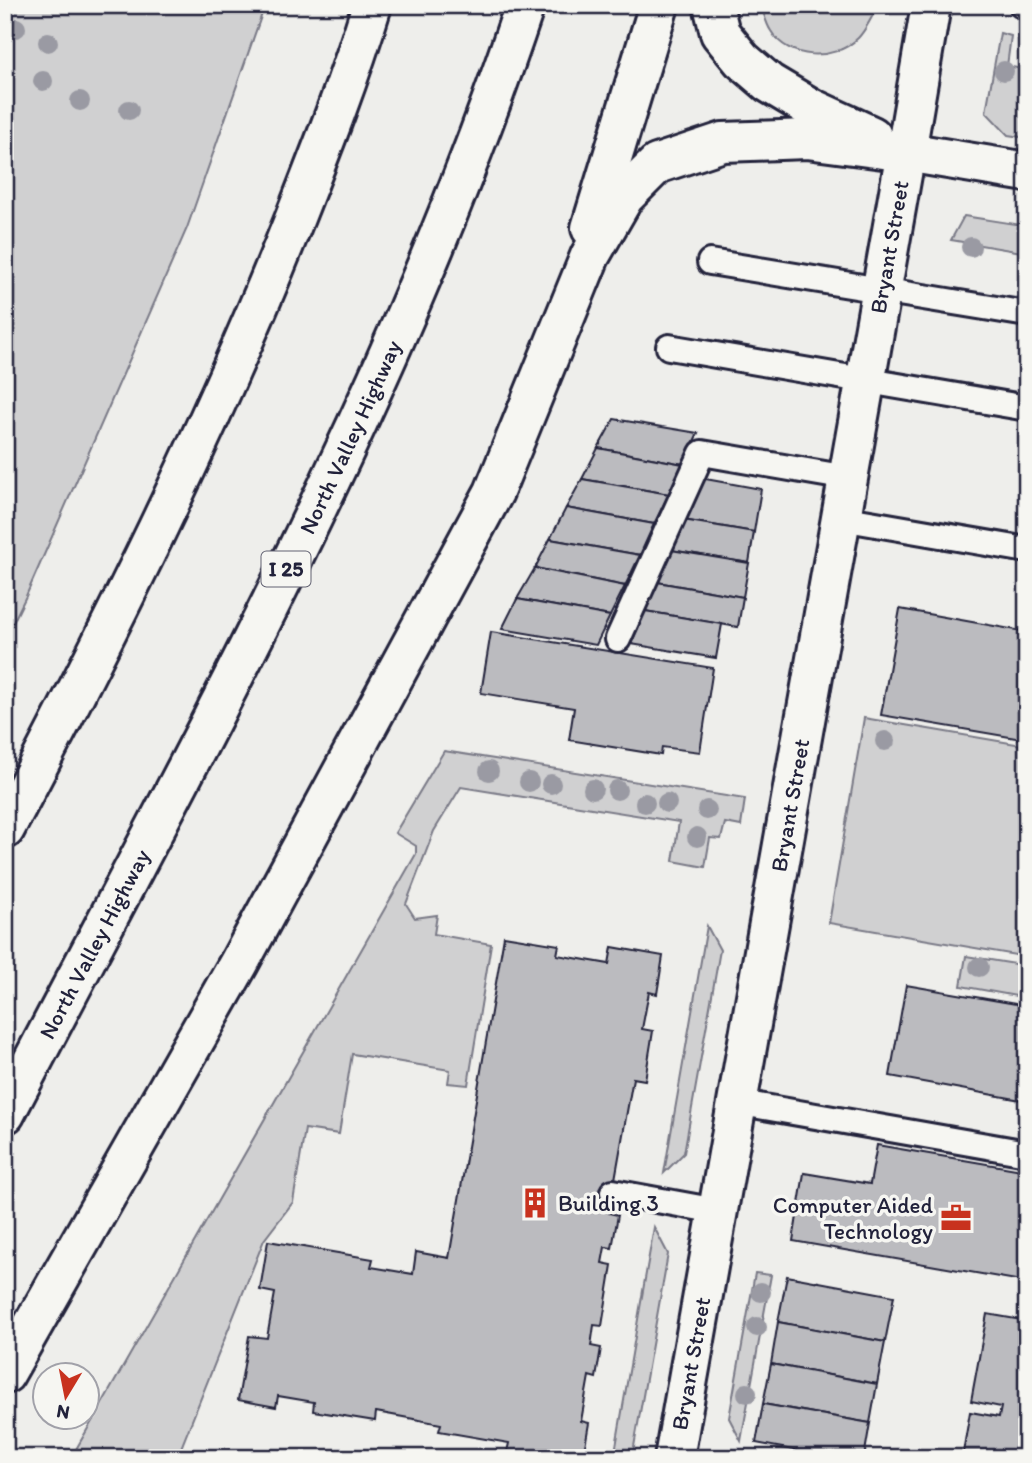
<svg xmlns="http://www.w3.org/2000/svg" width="1032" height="1463" viewBox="0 0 1032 1463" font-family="Itim,sans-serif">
  <rect width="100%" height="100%" fill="#eeeeeb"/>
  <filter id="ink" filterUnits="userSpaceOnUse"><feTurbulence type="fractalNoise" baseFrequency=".0143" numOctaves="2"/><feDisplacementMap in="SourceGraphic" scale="14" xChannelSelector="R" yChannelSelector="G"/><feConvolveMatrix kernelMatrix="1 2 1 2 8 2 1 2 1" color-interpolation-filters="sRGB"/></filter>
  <g filter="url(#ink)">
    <g fill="#d0d0d1" stroke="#797986" stroke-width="2">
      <polygon points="5,5 265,5 187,228 26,596 5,639"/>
      <path d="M761 5H878C873 15 866 30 858 38 834 62 788 60 771 31 766 24 764 13 761 5Z"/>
      <polygon points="1000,33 1011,36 1007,66 1027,70 1027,138 1008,135 986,112"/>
      <polygon points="964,216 1027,226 1027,253 951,240"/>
      <polygon points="864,718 1027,746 1027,957 829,923"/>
      <polygon points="444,751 745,799 741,826 725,823 721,839 710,838 705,867 673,861 679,822 461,787 434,831 406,904 415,918 437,915 434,934 491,944 468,1085 448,1083 450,1070 352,1054 339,1134 305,1129 293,1202 264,1240 177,1458 71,1458 416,854 416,846 395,833"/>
      <polygon points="707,926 720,950 684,1153 664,1173"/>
      <polygon points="966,956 1027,966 1027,998 961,986"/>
      <polygon points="654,1227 668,1254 632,1458 614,1458"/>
      <polygon points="755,1273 771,1275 741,1441 729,1418"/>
    </g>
    <g fill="#bbbbbf" stroke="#22223b" stroke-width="2">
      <polygon points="614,419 698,433 683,464 598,448"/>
      <polygon points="598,448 683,464 669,494 582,479"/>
      <polygon points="700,478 761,489 754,532 683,520"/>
      <polygon points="582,479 669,494 654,524 566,508"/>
      <polygon points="566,508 654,524 640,555 550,539"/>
      <polygon points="683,520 754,532 749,563 671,550"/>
      <polygon points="550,539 640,555 625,586 535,568"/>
      <polygon points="671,550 749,563 743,597 657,582"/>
      <polygon points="535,568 625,586 610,616 517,599"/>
      <polygon points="657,582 743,597 738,627 645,611"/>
      <polygon points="517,599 610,616 596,645 502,629"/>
      <polygon points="900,609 1027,632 1027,740 881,715"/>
      <polygon points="645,611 722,624 716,658 631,644"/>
      <polygon points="491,632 713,668 700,752 662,747 661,755 569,740 574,708 481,693"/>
      <polygon points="504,936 559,945 557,955 609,964 612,947 663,956 657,994 649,992 642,1029 653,1031 645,1080 633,1078 609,1213 618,1215 612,1248 605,1247 602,1263 612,1265 602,1326 594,1325 591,1346 601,1348 596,1378 589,1376 581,1421 589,1423 583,1458 540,1458 507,1452 509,1443 439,1431 441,1424 376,1412 375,1421 313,1411 314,1402 278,1396 276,1407 238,1400 249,1336 267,1338 275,1293 260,1290 268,1241 373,1259 371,1267 413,1274 416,1252 449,1258"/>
      <polygon points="906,985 1027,1006 1027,1070 1021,1100 890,1076"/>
      <polygon points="877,1145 1027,1171 1027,1282 793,1241 804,1173 870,1184"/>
      <polygon points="787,1276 894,1296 885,1342 778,1322"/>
      <polygon points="987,1314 1027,1321 1027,1458 962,1458 970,1412 999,1417 1001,1407 971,1401"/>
      <polygon points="778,1322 885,1342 877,1384 771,1364"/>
      <polygon points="771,1364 877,1384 870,1423 763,1404"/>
      <polygon points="763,1404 870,1423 864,1458 835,1458 756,1443"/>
    </g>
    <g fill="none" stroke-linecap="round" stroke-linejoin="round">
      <g stroke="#22223b" stroke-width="30">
        <g id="service">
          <polyline points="1022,5 1027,6"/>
          <polyline points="710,262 1027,314"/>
          <polyline points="669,347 1027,408"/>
          <polyline points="841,518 1027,550"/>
          <polyline points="618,639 702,453 848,478"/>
          <polyline points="736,1102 1027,1153"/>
          <polyline points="613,1192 717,1211"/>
        </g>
      </g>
      <g stroke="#22223b" stroke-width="44">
        <g id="minor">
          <path id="s1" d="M674 1458 906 152"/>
        </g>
      </g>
      <g stroke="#22223b" stroke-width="44">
        <polyline id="tertiary" points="931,5 906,152 1027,172"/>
      </g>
      <g stroke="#22223b" stroke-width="44">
        <g id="motorway">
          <polyline points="713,5 720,33 742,60 769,83 811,108 872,136"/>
          <polyline points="591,228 659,5"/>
          <path d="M5 829C110 630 211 429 294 220 322 149 350 78 372 5"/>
          <path id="s2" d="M5 1114C193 753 396 394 525 5"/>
          <polyline points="5,1374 239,963 494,492 590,256 624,197 657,164 723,142 807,139 906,152"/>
        </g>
      </g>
      <use href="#service" stroke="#f6f6f2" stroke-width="24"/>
      <use href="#minor" stroke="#f6f6f2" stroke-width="38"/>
      <use href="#tertiary" stroke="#f6f6f2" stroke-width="38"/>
      <use href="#motorway" stroke="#f6f6f2" stroke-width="38"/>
    </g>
    <g fill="#9a9aa3">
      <circle cx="16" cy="28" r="10"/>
      <circle cx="48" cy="42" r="10"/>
      <circle cx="1004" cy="71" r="10"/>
      <circle cx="43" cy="81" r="10"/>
      <circle cx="80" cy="101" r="10"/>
      <circle cx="129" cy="110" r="10"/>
      <circle cx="971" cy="247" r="10"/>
      <circle cx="885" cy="741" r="10"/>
      <circle cx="489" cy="771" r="10"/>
      <circle cx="529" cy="782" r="10"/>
      <circle cx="551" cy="784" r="10"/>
      <circle cx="593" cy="789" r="10"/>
      <circle cx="617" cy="790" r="10"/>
      <circle cx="645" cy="803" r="10"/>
      <circle cx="667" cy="803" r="10"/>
      <circle cx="707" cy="810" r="10"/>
      <circle cx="697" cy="837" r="10"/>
      <circle cx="979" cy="967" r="10"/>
      <circle cx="761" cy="1292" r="10"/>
      <circle cx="757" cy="1327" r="10"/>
      <circle cx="747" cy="1393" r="10"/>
    </g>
  </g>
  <defs>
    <g id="building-bare" transform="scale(2.415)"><path d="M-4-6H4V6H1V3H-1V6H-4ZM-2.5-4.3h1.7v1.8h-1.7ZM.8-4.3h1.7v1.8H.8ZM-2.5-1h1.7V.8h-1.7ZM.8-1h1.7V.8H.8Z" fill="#c8321e" stroke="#f6f6f2" stroke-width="2.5" paint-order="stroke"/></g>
    <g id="office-bare" transform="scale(2.415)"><path d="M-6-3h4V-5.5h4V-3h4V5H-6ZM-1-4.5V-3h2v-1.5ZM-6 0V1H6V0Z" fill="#c8321e" stroke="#f6f6f2" stroke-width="2.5" paint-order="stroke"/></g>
  </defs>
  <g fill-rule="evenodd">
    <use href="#building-bare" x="535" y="1203"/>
    <use href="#office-bare" x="956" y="1218"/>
  </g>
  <g text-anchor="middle" stroke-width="7" stroke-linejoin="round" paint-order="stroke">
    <rect fill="#f6f6f2" stroke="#626272" stroke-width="2" x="261.5" y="551.5" width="49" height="35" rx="5"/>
    <g font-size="21" font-weight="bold" fill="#22223b">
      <text x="286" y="576">I 25</text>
    </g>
    <g font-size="23" fill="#22223b" stroke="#f6f6f2">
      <text dy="8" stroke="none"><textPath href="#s1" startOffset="1230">Bryant Street</textPath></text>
      <text dy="8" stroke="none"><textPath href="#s2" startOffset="760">North Valley Highway</textPath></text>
      <text dy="8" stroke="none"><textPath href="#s1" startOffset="663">Bryant Street</textPath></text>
      <text dy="8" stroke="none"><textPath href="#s2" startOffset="192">North Valley Highway</textPath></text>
      <text dy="8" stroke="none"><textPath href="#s1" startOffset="96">Bryant Street</textPath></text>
    </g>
    <g font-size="23" fill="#22223b" stroke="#f6f6f2" text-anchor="start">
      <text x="558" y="1211">Building 3</text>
      <text x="933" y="1213" text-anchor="end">Computer Aided<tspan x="933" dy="26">Technology</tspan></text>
    </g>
  </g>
  <rect width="1032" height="1463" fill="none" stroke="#f6f6f2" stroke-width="28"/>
  <rect x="14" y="14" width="1004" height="1435" fill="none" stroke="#22223b" stroke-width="2.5" filter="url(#ink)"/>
  <g transform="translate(66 1396) rotate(190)"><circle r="33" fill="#f6f6f2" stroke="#a1a1a9" stroke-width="2"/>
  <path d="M0-5L12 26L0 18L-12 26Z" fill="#c8321e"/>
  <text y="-10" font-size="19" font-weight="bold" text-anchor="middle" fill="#22223b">N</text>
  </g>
</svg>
